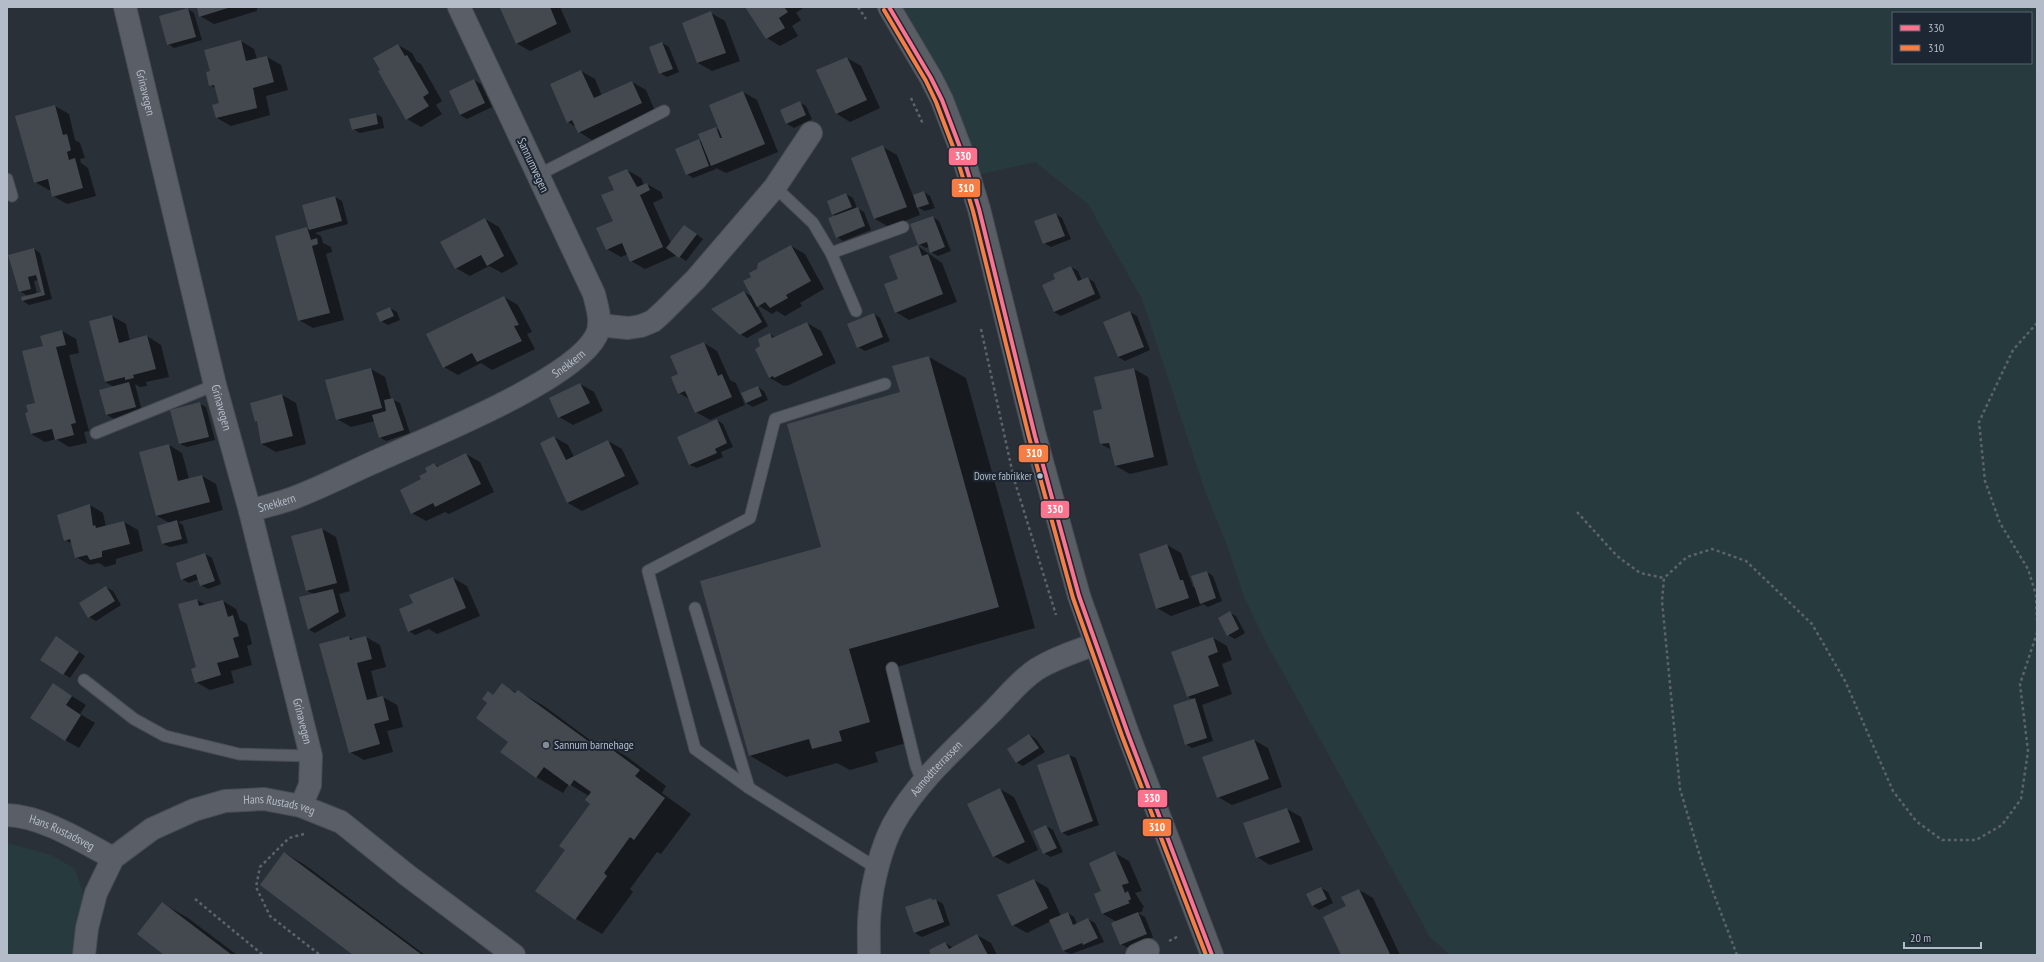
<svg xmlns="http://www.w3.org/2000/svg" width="2044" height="962" viewBox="0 0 2044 962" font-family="'PT Sans Narrow',sans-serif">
  <rect width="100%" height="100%" fill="#2a3038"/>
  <g fill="#273a3e" fill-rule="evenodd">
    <path d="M883 7H2037V955H1450L1430 937 1268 646 1244 597 1227 545 1205 491 1142 299 1088 204 1035 162 960 179 934 100ZM1893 13H2031V63H1893Z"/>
    <polygon points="7,843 51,855 75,869 91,917 90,955 7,955"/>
  </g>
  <g fill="#0007" fill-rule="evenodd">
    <polygon points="198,7 261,7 257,8 257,11 214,24 200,16"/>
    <polygon points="505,7 560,7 571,32 530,51 516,43"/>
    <polygon points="746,7 802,7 803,8 796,13 801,20 792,26 798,36 780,46 767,38"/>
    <polygon points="188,9 194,13 202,40 174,48 168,44"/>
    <polygon points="711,13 725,21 740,61 712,71 698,63 683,23"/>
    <polygon points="241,41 254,49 257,59 267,57 281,65 288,90 266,96 270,115 231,126 217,118 220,103 215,88 210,85 211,72"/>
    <polygon points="662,43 669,47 679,72 667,77 660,73"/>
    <polygon points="398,45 412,53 417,62 421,64 442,101 436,105 442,114 421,127 407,119"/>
    <polygon points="847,58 861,66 880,108 850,122 837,114 818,71"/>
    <polygon points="581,71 595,79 602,96 632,82 646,90 655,111 592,140 579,132 576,127 568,122"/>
    <polygon points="474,80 481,84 492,107 467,119 460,115"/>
    <polygon points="743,92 757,100 778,152 726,173 714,167 716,169 693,178 687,174 699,140 703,143 716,128 720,131"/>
    <polygon points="799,102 806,106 812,119 794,128 787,124 781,111"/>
    <polygon points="55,106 69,114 75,140 80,143 85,158 80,159 81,163 88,168 96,196 67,204 53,196 52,190 49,190 35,182"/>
    <polygon points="375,114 382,117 384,128 360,133 353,129"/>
    <polygon points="883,147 897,155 913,196 924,192 930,196 935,208 925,211 917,207 920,215 889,227 875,219 852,159"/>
    <polygon points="627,170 641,178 644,185 647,184 661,192 663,198 653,203 671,243 691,230 703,239 686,261 677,255 645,269 631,261 628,254 621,257 607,249 614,222 615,190"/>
    <polygon points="846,194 853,198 857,208 864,212 871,230 843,241 837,237 836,216 833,214"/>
    <polygon points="335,197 342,201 348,224 315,233 321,236 323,243 331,247 332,252 326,254 344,320 313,328 299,320 307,228 310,230 303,205"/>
    <polygon points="1056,214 1062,218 1071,239 1051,247 1044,243"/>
    <polygon points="933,217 939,221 951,251 938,256 931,252 929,247 926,248 919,244"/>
    <polygon points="485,219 499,227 518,264 502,273 489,266 470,276 456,268"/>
    <polygon points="791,246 805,254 824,289 800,303 802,306 785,316 777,311 772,314 756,304 768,326 747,338 740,334 744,292 754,298 752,277 758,270"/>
    <polygon points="918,246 942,263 957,302 909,320 896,312 899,279"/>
    <path d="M34 249 40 253 52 299 29 305 23 301 28 296 19 291ZM38 280 42 292 37 294 34 281Z"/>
    <polygon points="1071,267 1078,271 1082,281 1088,278 1094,282 1101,298 1061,316 1054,312 1056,280"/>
    <polygon points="504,297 518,305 532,332 527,334 535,349 492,370 481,363 458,375 444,367"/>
    <polygon points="390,308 397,312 400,320 388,325 381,321"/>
    <polygon points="1130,312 1137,316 1150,350 1125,361 1118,357"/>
    <polygon points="874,314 880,318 890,341 865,351 858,347"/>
    <polygon points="112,316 126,324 130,341 147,336 161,345 169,377 146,382 147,386 140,387 135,384 142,411 114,419 107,415 100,390 114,387 105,382"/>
    <polygon points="807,323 821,331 836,363 789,385 784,386 770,378 756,349 761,347 770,334 776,338"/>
    <polygon points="62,331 76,339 79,353 69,355 89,431 84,432 87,443 69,447 56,439 45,442 31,434 44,346"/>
    <polygon points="704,343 717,351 730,380 736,383 745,405 710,420 696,412 691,400 679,393 679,375"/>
    <polygon points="929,357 966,378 1035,628 886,670 906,743 875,752 878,762 850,770 837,763 786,777 749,755 901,393"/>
    <polygon points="371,369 385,377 391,399 400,403 410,433 386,441 379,437 375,421 351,427 337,419"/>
    <polygon points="1134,369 1148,377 1168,465 1130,474 1116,466 1112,450 1101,444 1103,410"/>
    <polygon points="580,384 594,392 603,411 573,425 559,417"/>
    <polygon points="758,387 764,391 768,400 753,407 746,403"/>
    <polygon points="282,395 296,403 306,444 276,452 262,444 258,422 256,421"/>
    <polygon points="200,404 206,407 215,440 187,447 180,444"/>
    <polygon points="717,420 723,424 733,447 721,452 723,457 697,468 690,465 678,437"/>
    <polygon points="554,437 568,445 574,457 608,441 622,449 639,484 582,511 568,503 541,443"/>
    <polygon points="169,445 182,453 189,479 202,476 216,484 223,510 178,522 183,525 188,543 170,547 163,544 170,523 157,516 140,453"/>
    <polygon points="466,454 480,462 494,492 449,514 445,512 426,521 412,513 422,480 434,464 440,467"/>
    <polygon points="90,505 103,513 106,527 124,522 138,530 143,551 116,559 116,564 105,567 99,563 90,565 76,557 73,544 65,540"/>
    <polygon points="322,529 336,537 350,591 339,594 346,616 315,633 308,629 314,594 307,591"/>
    <polygon points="1167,545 1181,553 1193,587 1196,588 1207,572 1213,576 1222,601 1208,607 1201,603 1202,605 1171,616 1157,608"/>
    <polygon points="205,554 212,558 221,584 208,589 201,585 199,579 189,583 182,579"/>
    <polygon points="453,578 467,586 480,616 437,634 429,629 415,635 409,631 413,605"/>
    <polygon points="106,587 113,591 121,605 96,621 89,617"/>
    <polygon points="197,600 206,605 223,601 236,609 240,620 247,624 252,644 247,646 252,665 231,671 234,683 210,690 196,682"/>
    <polygon points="1230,613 1236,616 1245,633 1235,639 1228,635"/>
    <polygon points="349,637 354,640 366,637 380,645 386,667 371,671 378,699 383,697 397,705 403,727 387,731 393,752 364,760 350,752"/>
    <polygon points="1213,638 1227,646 1232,660 1222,664 1232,694 1202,705 1213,741 1192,748 1186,744 1192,699 1188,697"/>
    <polygon points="63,641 85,656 70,678 42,659"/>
    <polygon points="53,684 86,705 80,714 95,723 79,748 65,740"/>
    <polygon points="502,685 517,693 518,691 544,706 597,745 599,741 626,756 666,786 662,793 691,814 661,854 657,852 630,889 633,892 602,934 576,919 566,850 591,803 589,796 569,784 563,793 536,777 510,741 494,696"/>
    <polygon points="1030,735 1036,739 1045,752 1023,766 1016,762"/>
    <polygon points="1254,740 1268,748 1282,787 1232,805 1218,797"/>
    <polygon points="1069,755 1076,758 1099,825 1068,836 1062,832"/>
    <polygon points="1000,789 1014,797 1038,850 1008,864 994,856"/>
    <polygon points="1287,809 1301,817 1313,850 1270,865 1257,857"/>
    <polygon points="1046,826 1053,830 1063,852 1051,857 1044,853"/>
    <polygon points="285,853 305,865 425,955 354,955"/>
    <polygon points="1115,853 1129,861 1142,891 1135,893 1144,907 1142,909 1143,911 1138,913 1145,917 1153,937 1128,948 1121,944 1117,922 1103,914 1095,895 1103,892"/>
    <polygon points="1034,880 1048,888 1061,916 1068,913 1074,917 1077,924 1088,919 1095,923 1104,942 1071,954 1064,951 1051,921 1027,933 1013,925"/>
    <polygon points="1321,888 1328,892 1333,903 1319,910 1313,906"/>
    <polygon points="1359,890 1373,898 1400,955 1342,955 1347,906"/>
    <polygon points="936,900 943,904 950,925 922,937 915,933 907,908"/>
    <polygon points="162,903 188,918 237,955 166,955"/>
    <polygon points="977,935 991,943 997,955 932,955 945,943 954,948"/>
  </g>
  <g fill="#444950">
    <polygon points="197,7 231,7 199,17"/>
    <polygon points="503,7 550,7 557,24 516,44 500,8"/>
    <polygon points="745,7 784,7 788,12 779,18 785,28 766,39"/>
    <polygon points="188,8 196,37 167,45 159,16"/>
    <polygon points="711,11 726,53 697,63 682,23"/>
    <polygon points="241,40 246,61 267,56 274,82 253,88 257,108 216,118 212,105 219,103 214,85 209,86 206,72 210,71 204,50"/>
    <polygon points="662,42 673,69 659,74 649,47"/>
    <polygon points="398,44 405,56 407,55 429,93 423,97 429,106 406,120 378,71 380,70 373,58"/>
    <polygon points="847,57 867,100 836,114 816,70"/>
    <polygon points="581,70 594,98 632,81 642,103 578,133 572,120 567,123 550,84"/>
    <polygon points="474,79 485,103 460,115 449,91"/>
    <polygon points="743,91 765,144 711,166 698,134 716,127 720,138 722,138 709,105"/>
    <polygon points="800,101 806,115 786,124 780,110"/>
    <polygon points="55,105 63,135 67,134 71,150 67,152 69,160 75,158 83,188 52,197 48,179 34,183 15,116"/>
    <polygon points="376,113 378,124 352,130 349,119"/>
    <polygon points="699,139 709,166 686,175 675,149"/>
    <polygon points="883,145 907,207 874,219 851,158"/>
    <polygon points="627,169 637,187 647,183 650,190 640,195 663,247 630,262 622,243 606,250 596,228 613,221 601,195 614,190 608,177"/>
    <polygon points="924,191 929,204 917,208 913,195"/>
    <polygon points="846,193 852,207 832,215 827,201"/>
    <polygon points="335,196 342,221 309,230 302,205"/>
    <polygon points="858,207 865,226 836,238 828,218"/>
    <polygon points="1056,213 1065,236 1043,244 1034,221"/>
    <polygon points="933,216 945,247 930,253 927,242 918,245 910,224"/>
    <polygon points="485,218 504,256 487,266 481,255 455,269 440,242"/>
    <polygon points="684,225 697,234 679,258 666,248"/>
    <polygon points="307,227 311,240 317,238 318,244 312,246 330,313 298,321 275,236"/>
    <polygon points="791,245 811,281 786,295 788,298 770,308 765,302 757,307 743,281 751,277 749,273 757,269 758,263"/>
    <polygon points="918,245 922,256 928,254 943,294 895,313 884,284 898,279 889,256"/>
    <polygon points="34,248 45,295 22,301 21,297 41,292 36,275 28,277 31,289 19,292 8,255"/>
    <polygon points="1071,266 1078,281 1088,277 1095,294 1054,312 1042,285 1055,279 1053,274"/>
    <polygon points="744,291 762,322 740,335 711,309"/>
    <polygon points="504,296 519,325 514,326 522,341 477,362 472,353 443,368 426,334"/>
    <polygon points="390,307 394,316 380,322 376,313"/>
    <polygon points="1130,311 1144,347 1118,357 1103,322"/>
    <polygon points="874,313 883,337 857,348 847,324"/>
    <polygon points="112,315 119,343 147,335 156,369 133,375 134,378 125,380 125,377 105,382 89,321"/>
    <polygon points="807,322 823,355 774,378 773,376 769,378 755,349 760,346 758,339 770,333 772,338"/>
    <polygon points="62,330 66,345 56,347 76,423 71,424 74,435 55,440 52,429 31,434 25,413 28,412 26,405 35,403 22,351 43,346 40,336"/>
    <polygon points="704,342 718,376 722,374 732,397 695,413 685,391 678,394 671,377 678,374 670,356"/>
    <polygon points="929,356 999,607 849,649 870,722 839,731 842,741 812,749 809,739 749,756 700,581 821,547 787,424 900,392 892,366"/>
    <polygon points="371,368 382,408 336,420 325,380"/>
    <polygon points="1134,368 1154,457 1115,466 1109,443 1100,444 1093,411 1102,409 1094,377"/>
    <polygon points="129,382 136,407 106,415 99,390"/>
    <polygon points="580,383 590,403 558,418 549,398"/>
    <polygon points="758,386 762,396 746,403 741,393"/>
    <polygon points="282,394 293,436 261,444 257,421 255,422 250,403"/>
    <polygon points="393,398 404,430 379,438 372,415 386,411 384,400"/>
    <polygon points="200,402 209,437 179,444 170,410"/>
    <polygon points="717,419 727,443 715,449 717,453 689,465 677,437"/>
    <polygon points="554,436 566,460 608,440 625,476 567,503 540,443"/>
    <polygon points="169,444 178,481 202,475 210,502 156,516 139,452"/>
    <polygon points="466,453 481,484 435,507 433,503 411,514 400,490 421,479 419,476 427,472 425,468 434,463 437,467"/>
    <polygon points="90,504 93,526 95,525 96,528 124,521 130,544 102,551 102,557 90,560 87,555 75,558 70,539 64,541 57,515"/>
    <polygon points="177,520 182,539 162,544 157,526"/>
    <polygon points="322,528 337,583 306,591 291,536"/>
    <polygon points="1167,544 1180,580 1183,580 1189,598 1156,609 1139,554"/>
    <polygon points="205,553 215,581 200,586 196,574 181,580 176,563"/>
    <polygon points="1207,571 1216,598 1200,604 1191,576"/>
    <polygon points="453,577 466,608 408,632 399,609 413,603 409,595"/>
    <polygon points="106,586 115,601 88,618 79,603"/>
    <polygon points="333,589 339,612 308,630 299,597"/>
    <polygon points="197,599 199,606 223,600 228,617 233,615 239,636 233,638 239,657 217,663 221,675 195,683 191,669 196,667 178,604"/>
    <polygon points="1230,611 1239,629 1227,636 1218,618"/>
    <polygon points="56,636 79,652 63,675 40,660"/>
    <polygon points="349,636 350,640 366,636 372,659 357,663 367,700 383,696 389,720 374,724 380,744 349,753 319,644"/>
    <polygon points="1213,637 1218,652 1208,656 1219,686 1187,697 1171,652"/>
    <polygon points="53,683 72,696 66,705 81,715 65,741 30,718"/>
    <polygon points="502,683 515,693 518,690 595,746 599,740 640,770 635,776 665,798 634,840 630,837 604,873 607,876 575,920 535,891 565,850 559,846 590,804 585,800 591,792 574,780 570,786 544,767 536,778 500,752 508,742 476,718 487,703 482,699 488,691 493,695"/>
    <polygon points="1195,698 1207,738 1185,745 1173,705"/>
    <polygon points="1029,734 1039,748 1016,763 1007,749"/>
    <polygon points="1254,739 1269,779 1217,798 1202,757"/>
    <polygon points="1069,754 1093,821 1061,833 1037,765"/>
    <polygon points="1000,788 1025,842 993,857 967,804"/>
    <polygon points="1287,808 1300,842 1256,858 1243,823"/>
    <polygon points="1046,825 1057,848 1043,854 1033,831"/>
    <polygon points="1115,851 1129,883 1122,885 1125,893 1128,891 1131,899 1128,901 1130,903 1102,914 1094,894 1101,891 1089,863"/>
    <polygon points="284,852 422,955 353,955 260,885"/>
    <polygon points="1034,879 1048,908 1012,926 997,895"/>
    <polygon points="1321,887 1327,899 1312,906 1306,894"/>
    <polygon points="1359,889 1390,954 1387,955 1341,955 1323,917 1346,906 1341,897"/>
    <polygon points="931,898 932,900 936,899 944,922 914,933 905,907"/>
    <polygon points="162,902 232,955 164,955 137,934"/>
    <polygon points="1068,912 1073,925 1088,918 1098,938 1083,945 1078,933 1082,943 1063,951 1049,920"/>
    <polygon points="1138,912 1147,934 1120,945 1111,923"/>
    <polygon points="977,934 988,955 931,955 929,950 945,942 949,949"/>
  </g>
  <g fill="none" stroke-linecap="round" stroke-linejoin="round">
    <g stroke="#484c53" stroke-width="13">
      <g id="lane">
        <polyline points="538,175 664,111"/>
        <polyline points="7,179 12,196"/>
        <polyline points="775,187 813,223 831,253 856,311"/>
        <polyline points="831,253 903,227"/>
        <polyline points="96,433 215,385"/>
        <polyline points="695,608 749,788"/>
        <polyline points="892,668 916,766 923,783"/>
        <polyline points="84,680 134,719 165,736 239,754 311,756"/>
        <polyline points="878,869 749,788 695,749 648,571 750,518 775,419 885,384"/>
      </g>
    </g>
    <g stroke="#484c53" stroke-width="24">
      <g id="street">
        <path id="s1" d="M125 7 215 385 250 511 311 756 310 785 301 806"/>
        <polyline points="599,325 628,328 641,326 653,321 663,312 696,279 775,187 811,133"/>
        <path id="s2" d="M250 511C265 506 281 503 296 497 327 485 357 469 388 456 435 435 574 379 596 336 603 323 597 307 594 294L459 7"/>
        <path id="s3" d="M7 815C42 816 83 842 113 858"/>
        <path id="s4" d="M84 955 87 928 96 893 113 858 152 829 194 810 225 801 264 799 301 806 341 822 407 875 514 955"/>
        <path id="s5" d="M869 955C869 940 868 924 870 909 872 884 881 848 893 825 917 781 958 746 993 711 1007 697 1020 680 1037 669 1055 658 1076 651 1096 644"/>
        <polyline points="1137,955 1148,950"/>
      </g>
    </g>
    <g stroke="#484c53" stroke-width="24">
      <polyline id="secondary" points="889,7 931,78 942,100 961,150 979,209 1035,436 1079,596 1128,734 1212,955"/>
    </g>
    <g stroke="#5d636a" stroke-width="2.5" stroke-dasharray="3 3" stroke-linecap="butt">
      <polyline points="858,7 866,19"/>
      <polyline points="911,98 923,124"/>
      <polyline points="2037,323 2013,350 1979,422 1985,481 2000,523 2028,569 2036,595 2037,620"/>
      <polyline points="981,329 1014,479 1056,615"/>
      <polyline points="1577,512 1617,556 1640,573 1664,578"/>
      <polyline points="304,834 289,838 260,867 256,887 270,916 320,955"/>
      <polyline points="195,899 263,955"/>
      <polyline points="1169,941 1179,936"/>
      <polyline points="1737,955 1702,863 1680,789 1662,601 1664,578 1687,557 1712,549 1746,561 1812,624 1845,681 1893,791 1916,821 1942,840 1976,840 2002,825 2021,799 2028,751 2020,684 2037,633"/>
    </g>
    <use href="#lane" stroke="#5a5e66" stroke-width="11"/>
    <use href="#street" stroke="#5a5e66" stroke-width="22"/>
    <use href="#secondary" stroke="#595d64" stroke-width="22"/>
    <g stroke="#1d2633" stroke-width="7">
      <polyline id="bus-1" points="889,7 931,78 942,100 961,150 979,209 1035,436 1079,596 1128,734 1212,955"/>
    </g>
    <g stroke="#1d2633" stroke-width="7">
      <polyline id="bus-2" points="884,10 926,81 936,102 955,152 973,211 1029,437 1073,598 1122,736 1206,955"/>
    </g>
    <use href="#bus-1" stroke="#fc738d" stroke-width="4"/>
    <use href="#bus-2" stroke="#f77d43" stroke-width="4"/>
  </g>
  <circle fill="#b4bcc9" stroke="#1d2633" stroke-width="1.5" cx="1040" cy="476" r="3.5"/>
  <circle fill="#848b96" stroke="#1d2633" stroke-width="1.5" cx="546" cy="745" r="4"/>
  <g text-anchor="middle" stroke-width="4" stroke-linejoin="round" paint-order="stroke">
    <g font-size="11" fill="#b4bcc9" stroke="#1d2633" text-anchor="end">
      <text x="1032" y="480">Dovre fabrikker</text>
    </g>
    <g font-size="12" fill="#b4bcc9" stroke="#1d2633">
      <text dy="4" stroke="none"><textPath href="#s1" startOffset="88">Grinavegen</textPath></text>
      <text transform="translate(533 165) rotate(65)" y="4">Sannumvegen</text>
      <text dy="4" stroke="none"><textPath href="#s2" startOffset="352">Snekkern</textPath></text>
      <text dy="4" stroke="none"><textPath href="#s1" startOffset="412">Grinavegen</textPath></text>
      <text dy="4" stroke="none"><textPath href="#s2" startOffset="28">Snekkern</textPath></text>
      <text dy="4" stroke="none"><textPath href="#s1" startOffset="736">Grinavegen</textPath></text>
      <text dy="4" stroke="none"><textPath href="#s5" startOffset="205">Aamodtterrassen</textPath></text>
      <text dy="4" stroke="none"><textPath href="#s4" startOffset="284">Hans Rustads veg</textPath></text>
      <text dy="4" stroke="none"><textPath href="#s3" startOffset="58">Hans Rustadsveg</textPath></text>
    </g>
    <g font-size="12" fill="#b4bcc9" stroke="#1d2633" text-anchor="start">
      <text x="554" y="749">Sannum barnehage</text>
    </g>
  </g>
  <g stroke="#1d2633" stroke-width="1.5">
    <rect x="948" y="147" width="30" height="19" rx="4" fill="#fc738d"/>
    <rect x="951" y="178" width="30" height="20" rx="4" fill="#f77d43"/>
    <rect x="1018" y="444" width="31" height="19" rx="4" fill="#f77d43"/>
    <rect x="1040" y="500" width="30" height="19" rx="4" fill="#fc738d"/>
    <rect x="1137" y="789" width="31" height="19" rx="4" fill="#fc738d"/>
    <rect x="1142" y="818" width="30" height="19" rx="4" fill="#f77d43"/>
  </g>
  <g font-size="11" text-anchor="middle" font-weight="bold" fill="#fff">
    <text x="963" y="160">330</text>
    <text x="966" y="192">310</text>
    <text x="1034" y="457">310</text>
    <text x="1055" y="513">330</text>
    <text x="1152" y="802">330</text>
    <text x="1157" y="831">310</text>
  </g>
  <rect width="2044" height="962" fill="none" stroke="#b4bcc9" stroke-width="16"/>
  <rect x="1892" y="12" width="140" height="52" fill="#1d2633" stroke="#59626f"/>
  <rect x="1900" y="25" width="20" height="6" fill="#fc738d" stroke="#59626f"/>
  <text x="1928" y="32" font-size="12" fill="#b4bcc9">330</text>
  <rect x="1900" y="45" width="20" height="6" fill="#f77d43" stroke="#59626f"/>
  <text x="1928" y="52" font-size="12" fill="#b4bcc9">310</text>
  <path d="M1904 942v6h77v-6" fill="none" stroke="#b4bcc9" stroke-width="2"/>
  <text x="1910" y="942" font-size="12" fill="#b4bcc9" stroke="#1d2633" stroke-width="3" paint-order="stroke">20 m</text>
</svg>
